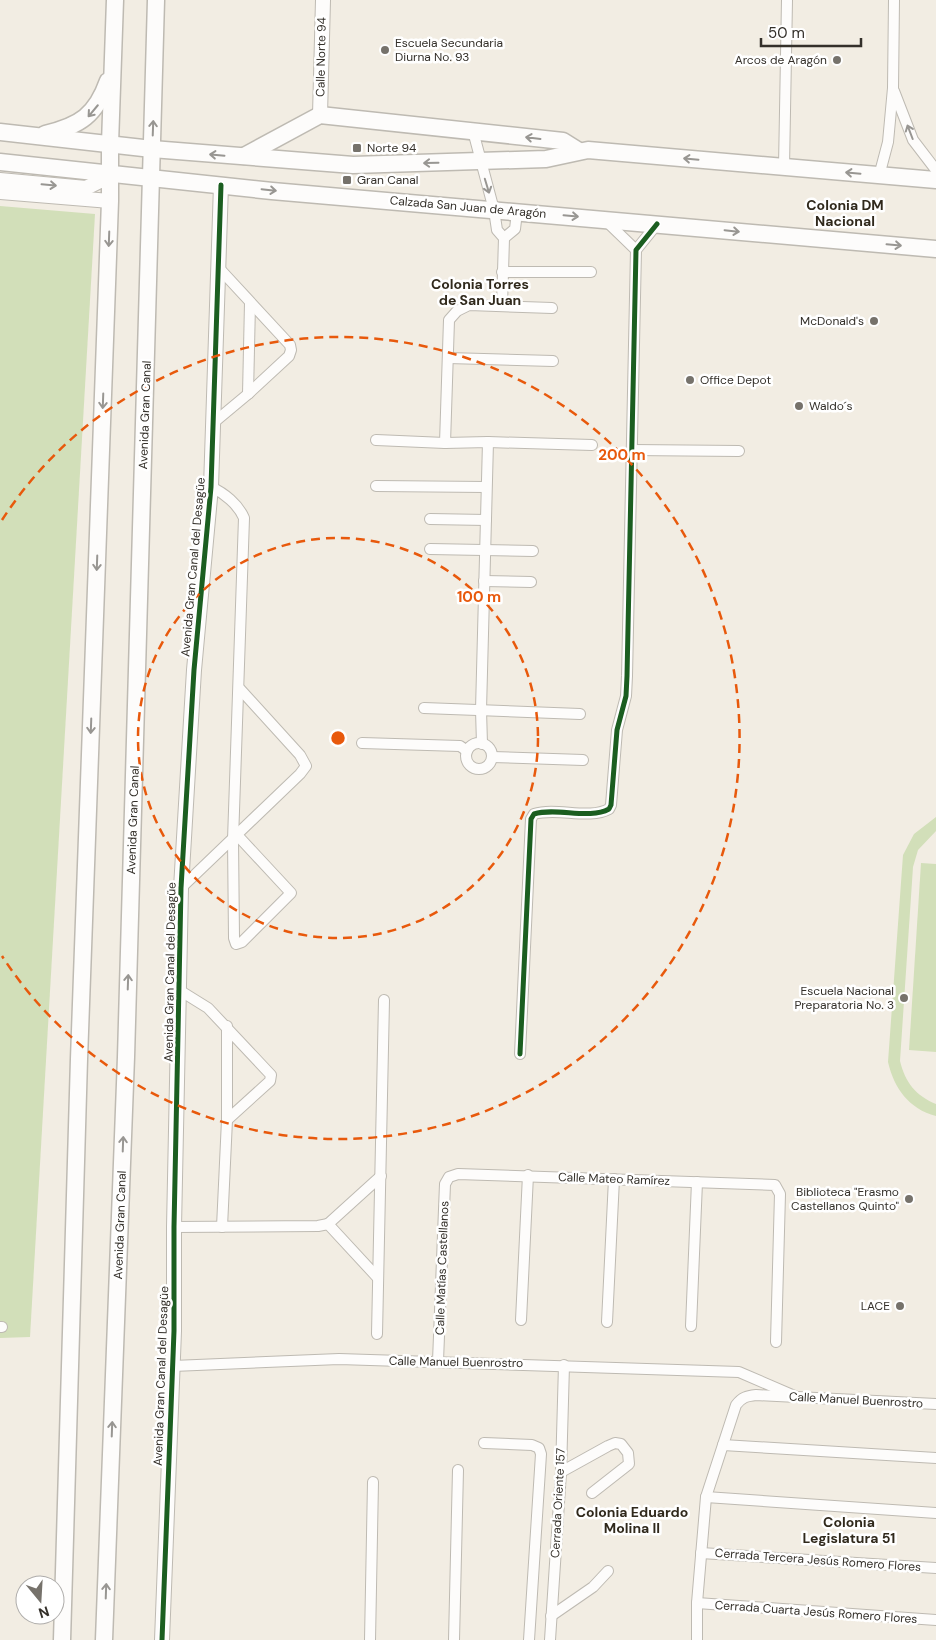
<svg xmlns="http://www.w3.org/2000/svg" width="936" height="1640" viewBox="0 0 936 1640" font-family="'DM Sans',sans-serif">
  <rect width="100%" height="100%" fill="#f2ede3"/>
  <g fill="#d2dfb9">
    <polygon points="0,206 95,214 30,1337 0,1338"/>
    <path d="M936 817V831L918 850 913 867 900 1061C905 1082 916 1096 936 1104V1116C909 1109 894 1088 888 1062L903 855 914 834Z"/>
    <polygon points="921,863 936,864 936,1052 909,1050"/>
  </g>
  <g fill="none" stroke-linecap="round" stroke-linejoin="round">
    <g stroke="#bebab2" stroke-width="12">
      <g id="minor">
        <polyline points="894,91 913,140 936,170"/>
        <polyline points="473,131 494,210 497,230 504,238 502,306"/>
        <polyline points="784,167 787,0"/>
        <polyline points="879,176 888,142 893,88 894,0"/>
        <polyline points="605,220 636,250"/>
        <polyline points="504,238 515,229 517,212"/>
        <polyline points="502,272 591,272"/>
        <polyline points="448,358 553,361"/>
        <polyline points="248,394 250,303"/>
        <polyline points="212,424 248,394 289,356 291,350 290,345 217,266"/>
        <polyline points="376,440 445,443"/>
        <polyline points="488,442 592,445"/>
        <polyline points="632,450 739,451"/>
        <polyline points="376,486 486,487"/>
        <path d="M211 487C224 493 238 504 244 518L233 840 234 938 236 944 242 942 291 893 238 836"/>
        <polyline points="430,519 486,520"/>
        <polyline points="430,549 533,551"/>
        <polyline points="484,581 531,582"/>
        <polyline points="424,708 580,714"/>
        <polyline points="362,743 460,746 467,751"/>
        <circle cx="479" cy="756" r="13"/>
        <polyline points="482,744 481,710 488,442 445,443 449,320 457,311 469,305 552,308"/>
        <polyline points="492,757 583,760"/>
        <polyline points="181,888 300,774 306,766 300,755 240,689"/>
        <polyline points="179,990 208,1008 271,1075 270,1081 227,1120"/>
        <path d="M520 1054 531 819 534 814C557 807 589 820 609 809L611 805 617 730 626 696 627 676 636 250 657 224"/>
        <polyline points="328,1224 381,1176"/>
        <polyline points="174,1227 318,1226 328,1224 377,1277"/>
        <polyline points="222,1227 227,1120 227,1026"/>
        <polyline points="521,1320 528,1175"/>
        <polyline points="607,1322 614,1179"/>
        <polyline points="691,1326 697,1182"/>
        <polyline points="0,1327 2,1327"/>
        <polyline points="377,1334 384,1000"/>
        <polyline points="438,1361 445,1184 449,1177 458,1174 775,1185 780,1194 776,1342"/>
        <polyline points="173,1366 339,1359 739,1372 797,1397"/>
        <polyline points="484,1443 532,1445 539,1448 541,1454 529,1640"/>
        <polyline points="723,1445 936,1458"/>
        <polyline points="561,1472 608,1446 615,1443 621,1444 628,1453 629,1464 592,1493"/>
        <polyline points="706,1497 936,1513"/>
        <polyline points="701,1553 936,1568"/>
        <polyline points="697,1603 936,1620"/>
        <polyline points="551,1616 593,1587 608,1571"/>
        <polyline points="370,1640 373,1482"/>
        <polyline points="454,1640 458,1470"/>
        <polyline points="550,1640 561,1472 564,1365"/>
        <path d="M697 1640V1603L706 1497 736 1405C742 1397 747 1396 756 1395L936 1404"/>
      </g>
    </g>
    <g stroke="#bebab2" stroke-width="16">
      <g id="tertiary">
        <polyline points="320,115 323,0"/>
        <polyline points="0,180 86,188 104,179 110,172"/>
        <polyline points="0,192 110,201"/>
        <polyline points="162,1640 174,1331 174,1227 181,888 194,670 211,487 221,185"/>
      </g>
    </g>
    <g stroke="#bebab2" stroke-width="19">
      <g id="primary">
        <polyline points="0,132 152,149 353,165 546,159 588,150 936,180"/>
        <path d="M45 134C80 126 96 115 108 81"/>
        <polyline points="244,156 320,115 563,141 579,151"/>
        <polyline points="0,162 272,191 936,249"/>
        <polyline points="62,1640 79,1059 110,201 110,144 115,0"/>
        <polyline points="104,1640 126,1057 156,0"/>
      </g>
    </g>
    <use href="#minor" stroke="#fdfcfb" stroke-width="10"/>
    <use href="#tertiary" stroke="#fdfcfb" stroke-width="14"/>
    <use href="#primary" stroke="#fdfcfb" stroke-width="16"/>
    <g stroke="#fff" stroke-width="8">
      <g id="cycleway">
        <path d="M520 1054 531 819 534 814C557 807 589 820 609 809L611 805 617 730 626 696 627 676 636 250 657 224"/>
        <polyline points="162,1640 174,1331 174,1227 181,888 194,670 211,487 221,185"/>
      </g>
    </g>
    <use href="#cycleway" stroke="#1b5e20" stroke-width="5"/>
  </g>
  <defs><path id="oneway-shaft" d="M-6 0H5M1.5-3L5.5 0L1.5 3" fill="none" stroke-width="1.6" stroke-linecap="round" stroke-linejoin="round" transform="scale(1.25)"/></defs>
  <g stroke="#989692">
    <use href="#oneway-shaft" transform="translate(93 111) rotate(130)"/>
    <use href="#oneway-shaft" transform="translate(153 128) rotate(-88)"/>
    <use href="#oneway-shaft" transform="translate(910 132) rotate(-111)"/>
    <use href="#oneway-shaft" transform="translate(533 138) rotate(-173)"/>
    <use href="#oneway-shaft" transform="translate(217 155) rotate(-175)"/>
    <use href="#oneway-shaft" transform="translate(691 159) rotate(-175)"/>
    <use href="#oneway-shaft" transform="translate(431 163) rotate(179)"/>
    <use href="#oneway-shaft" transform="translate(853 173) rotate(-175)"/>
    <use href="#oneway-shaft" transform="translate(49 185) rotate(5)"/>
    <use href="#oneway-shaft" transform="translate(487 186) rotate(73)"/>
    <use href="#oneway-shaft" transform="translate(269 190) rotate(6)"/>
    <use href="#oneway-shaft" transform="translate(571 216) rotate(5)"/>
    <use href="#oneway-shaft" transform="translate(732 231) rotate(6)"/>
    <use href="#oneway-shaft" transform="translate(109 239) rotate(92)"/>
    <use href="#oneway-shaft" transform="translate(894 245) rotate(5)"/>
    <use href="#oneway-shaft" transform="translate(103 401) rotate(92)"/>
    <use href="#oneway-shaft" transform="translate(97 563) rotate(92)"/>
    <use href="#oneway-shaft" transform="translate(91 726) rotate(92)"/>
    <use href="#oneway-shaft" transform="translate(128 982) rotate(-88)"/>
    <use href="#oneway-shaft" transform="translate(123 1144) rotate(-88)"/>
    <use href="#oneway-shaft" transform="translate(112 1429) rotate(-88)"/>
    <use href="#oneway-shaft" transform="translate(106 1591) rotate(-88)"/>
  </g>
  <g fill="none" stroke="#e8590c" stroke-width="2.5" stroke-dasharray="9 6">
    <circle cx="338" cy="738" r="200"/>
    <path d="M2 520A401 401 0 1 1 2 956"/>
  </g>
  <g fill="#76726b" stroke="#fff" stroke-width="2">
    <circle cx="385" cy="50" r="5"/>
    <circle cx="837" cy="60" r="5"/>
    <rect x="352" y="143" width="10" height="10" rx="2.5"/>
    <rect x="342" y="175" width="10" height="10" rx="2.5"/>
    <circle cx="874" cy="321" r="5"/>
    <circle cx="690" cy="380" r="5"/>
    <circle cx="799" cy="406" r="5"/>
    <circle cx="904" cy="998" r="5"/>
    <circle cx="909" cy="1199" r="5"/>
    <circle cx="900" cy="1306" r="5"/>
  </g>
  <g text-anchor="middle" stroke-width="5" stroke-linejoin="round" paint-order="stroke">
    <g font-size="12" fill="#34302a" stroke="#fff" text-anchor="start">
      <text x="395" y="47">Escuela Secundaria<tspan x="395" dy="14">Diurna No. 93</tspan></text>
      <text x="827" y="64" text-anchor="end">Arcos de Aragón</text>
      <text x="367" y="152">Norte 94</text>
      <text x="357" y="184">Gran Canal</text>
      <text x="864" y="325" text-anchor="end">McDonald's</text>
      <text x="700" y="384">Office Depot</text>
      <text x="809" y="410">Waldo´s</text>
      <text x="894" y="995" text-anchor="end">Escuela Nacional<tspan x="894" dy="14">Preparatoria No. 3</tspan></text>
      <text x="899" y="1196" text-anchor="end">Biblioteca "Erasmo<tspan x="899" dy="14">Castellanos Quinto"</tspan></text>
      <text x="890" y="1310" text-anchor="end">LACE</text>
    </g>
    <g font-size="12" fill="#34302a" stroke="#fff">
      <text transform="translate(321 57) rotate(-89)" y="4">Calle Norte 94</text>
      <text transform="translate(468 207) rotate(5)" y="4">Calzada San Juan de Aragón</text>
      <text transform="translate(145 415) rotate(-88)" y="4">Avenida Gran Canal</text>
      <text transform="translate(193 567) rotate(-85)" y="4">Avenida Gran Canal del Desagüe</text>
      <text transform="translate(133 820) rotate(-88)" y="4">Avenida Gran Canal</text>
      <text transform="translate(170 972) rotate(-89)" y="4">Avenida Gran Canal del Desagüe</text>
      <text transform="translate(614 1179) rotate(2)" y="4">Calle Mateo Ramírez</text>
      <text transform="translate(120 1225) rotate(-88)" y="4">Avenida Gran Canal</text>
      <text transform="translate(442 1268) rotate(-88)" y="4">Calle Matías Castellanos</text>
      <text transform="translate(456 1362) rotate(1)" y="4">Calle Manuel Buenrostro</text>
      <text transform="translate(161 1376) rotate(-88)" y="4">Avenida Gran Canal del Desagüe</text>
      <text transform="translate(856 1400) rotate(3)" y="4">Calle Manuel Buenrostro</text>
      <text transform="translate(558 1503) rotate(-87)" y="4">Cerrada Oriente 157</text>
      <text transform="translate(818 1560) rotate(4)" y="4">Cerrada Tercera Jesús Romero Flores</text>
      <text transform="translate(816 1612) rotate(4)" y="4">Cerrada Cuarta Jesús Romero Flores</text>
    </g>
    <g font-size="14" font-weight="bold" fill="#30291c" stroke="#fff">
      <text x="845" y="210">Colonia DM<tspan x="845" dy="16">Nacional</tspan></text>
      <text x="480" y="289">Colonia Torres<tspan x="480" dy="16">de San Juan</tspan></text>
      <text x="632" y="1517">Colonia Eduardo<tspan x="632" dy="16">Molina II</tspan></text>
      <text x="849" y="1527">Colonia<tspan x="849" dy="16">Legislatura 51</tspan></text>
    </g>
  </g>
  <circle cx="338" cy="738" r="8" fill="#e8590c" stroke="#fff" stroke-width="2.5"/>
  <g font-size="15" text-anchor="middle" font-weight="bold" fill="#e8590c" stroke="#fff" stroke-width="5" stroke-linejoin="round" paint-order="stroke">
    <text x="622" y="460">200 m</text>
    <text x="479" y="602">100 m</text>
  </g>
  <g transform="translate(40 1600) rotate(162)"><circle r="24" fill="#ffffff" stroke="#aeacaa"/>
  <path d="M0-4L9 19L0 12L-9 19Z" fill="#76726b"/>
  <text y="-8" font-size="14" font-weight="bold" text-anchor="middle" fill="#34302a">N</text>
  </g>
  <path d="M761 38v8h100v-8" fill="none" stroke="#34302a" stroke-width="2.5"/>
  <text x="768" y="38" font-size="15" fill="#34302a" stroke="#ffffff" stroke-width="4" paint-order="stroke">50 m</text>
</svg>
